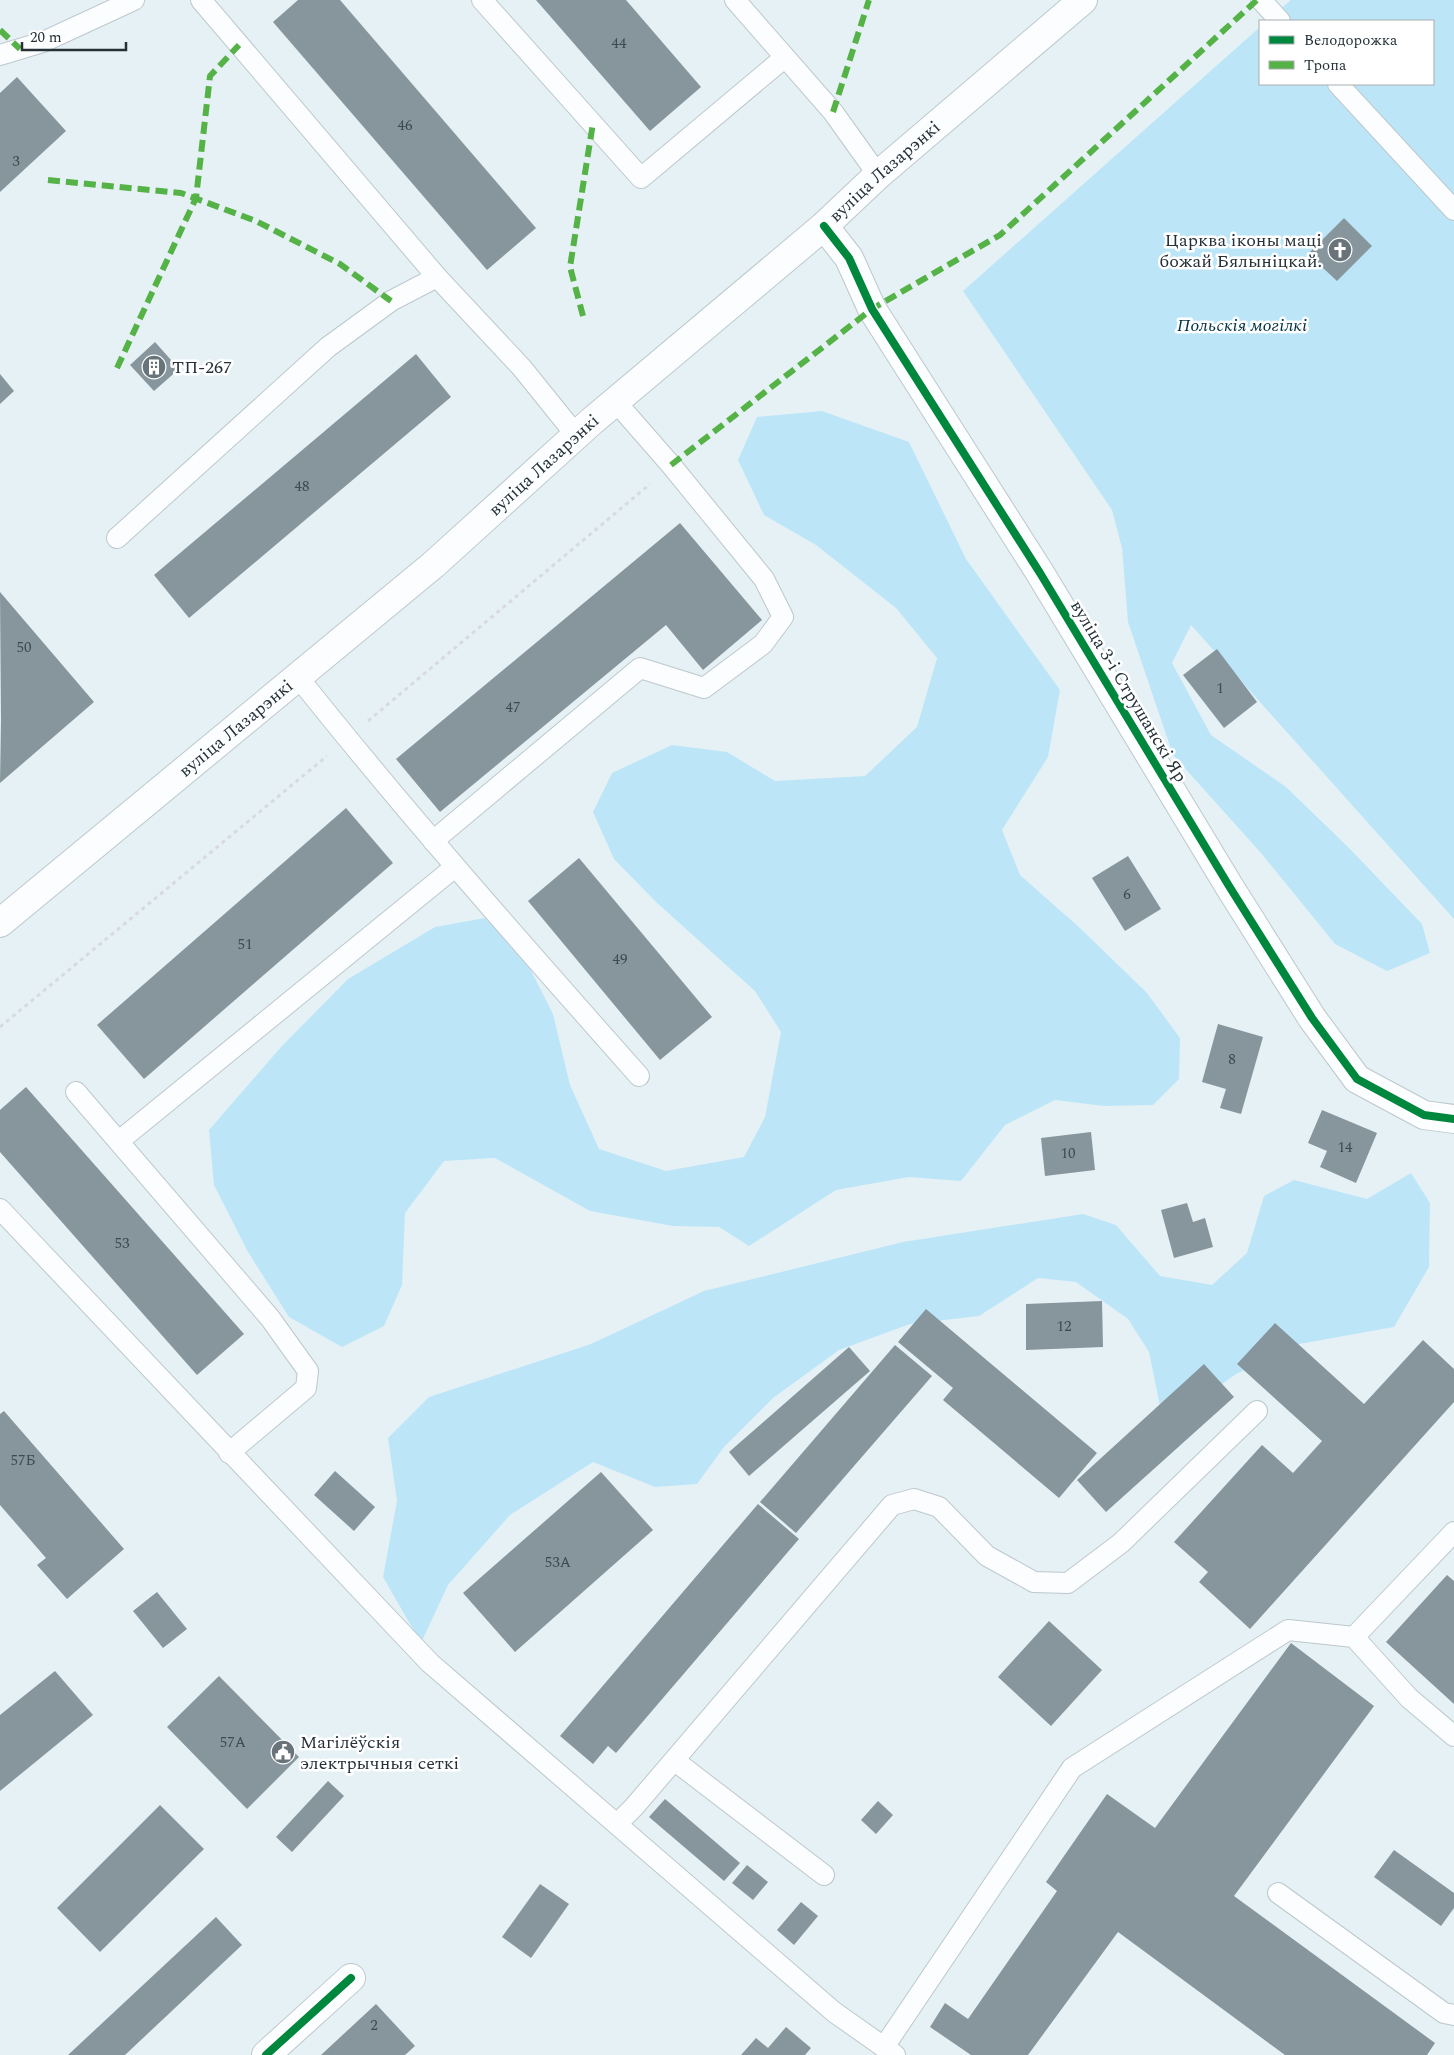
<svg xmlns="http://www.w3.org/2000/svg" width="1454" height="2055" viewBox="0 0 1454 2055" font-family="Spectral,serif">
  <rect width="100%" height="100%" fill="#e6f1f6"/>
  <g fill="#bce6f7">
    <polygon points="1291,0 1454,0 1454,919 1191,625 1172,663 1211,735 1286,787 1348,847 1422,924 1430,953 1387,971 1335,944 1261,853 1173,755 1128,622 1122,548 1112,510 963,291 1260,27 1260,84 1433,84 1433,21 1266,21"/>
    <polygon points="822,411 909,442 966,559 1060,690 1048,757 1002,830 1020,875 1080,928 1147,993 1180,1038 1179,1079 1153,1105 1104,1106 1055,1100 1005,1125 961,1181 909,1177 836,1190 749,1246 719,1227 673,1226 590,1211 495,1158 444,1161 405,1213 402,1285 384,1326 342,1347 289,1317 248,1252 214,1185 209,1130 281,1047 348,979 435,927 485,918 523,955 553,1014 570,1085 599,1149 666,1171 744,1157 765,1117 781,1032 755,991 656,902 614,859 593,812 612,773 672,745 727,752 775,781 865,776 917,727 937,658 896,608 816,545 764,515 738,460 757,417"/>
    <polygon points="1411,1173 1430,1203 1429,1267 1394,1327 1299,1344 1236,1374 1190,1407 1161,1411 1149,1352 1128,1319 1076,1282 1038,1278 979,1316 910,1324 839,1350 773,1398 724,1447 697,1484 655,1487 593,1462 510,1515 448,1585 421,1643 383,1577 397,1501 388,1438 429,1397 591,1344 704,1291 903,1242 1083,1214 1116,1225 1160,1276 1212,1285 1247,1253 1264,1196 1294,1180 1367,1199"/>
  </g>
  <g fill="#86969c">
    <polygon points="298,0 340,0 536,228 487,270 273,22"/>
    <polygon points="536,0 626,0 701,87 650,131"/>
    <polygon points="17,77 66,131 0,192 0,93"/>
    <polygon points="1344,218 1372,246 1337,281 1308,254"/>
    <polygon points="155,342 179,369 154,391 130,365"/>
    <polygon points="416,354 451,397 189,618 154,575"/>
    <polygon points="0,374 14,391 0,404"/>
    <polygon points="680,523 762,620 703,670 666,625 440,812 396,759"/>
    <polygon points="0,592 94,702 0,783 1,720"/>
    <polygon points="1217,649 1257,702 1224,728 1183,675"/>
    <polygon points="346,808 393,863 144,1079 97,1025"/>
    <polygon points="1128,856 1161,909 1125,931 1092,878"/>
    <polygon points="579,858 712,1017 660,1060 528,901"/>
    <polygon points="1218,1024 1263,1037 1241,1114 1220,1108 1226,1089 1202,1082"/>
    <polygon points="26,1087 244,1334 197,1375 0,1152 0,1110"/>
    <polygon points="1322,1110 1377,1133 1356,1183 1320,1167 1327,1151 1308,1143"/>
    <polygon points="1091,1132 1095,1170 1045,1176 1041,1138"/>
    <polygon points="1187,1203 1193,1222 1205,1218 1213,1247 1174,1258 1161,1210"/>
    <polygon points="1102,1301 1103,1347 1026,1350 1026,1304"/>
    <polygon points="926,1309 1097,1453 1059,1498 943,1400 953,1388 898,1342"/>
    <polygon points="1275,1323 1364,1404 1423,1340 1454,1369 1454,1402 1250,1629 1199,1582 1208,1572 1174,1542 1262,1445 1293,1473 1322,1441 1237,1364"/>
    <polygon points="895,1345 932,1376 796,1533 760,1502"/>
    <polygon points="849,1347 870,1371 749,1476 729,1452"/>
    <polygon points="1204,1364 1234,1397 1106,1512 1077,1480"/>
    <polygon points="4,1411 124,1549 67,1599 37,1565 46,1558 0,1505 0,1414"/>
    <polygon points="335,1471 375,1507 354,1531 314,1495"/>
    <polygon points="601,1472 653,1530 515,1652 463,1593"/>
    <polygon points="758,1504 799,1539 616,1753 608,1746 593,1764 560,1736"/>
    <polygon points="1447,1575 1454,1581 1454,1704 1386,1642"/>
    <polygon points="157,1592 187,1629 163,1648 133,1611"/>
    <polygon points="1049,1621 1102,1670 1051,1726 998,1677"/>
    <polygon points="1291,1643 1374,1706 1234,1896 1435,2043 1427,2055 1285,2055 1118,1932 1028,2055 971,2055 930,2027 945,2003 968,2019 1057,1891 1046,1882 1107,1794 1155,1828"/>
    <polygon points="55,1671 93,1715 0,1791 0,1715"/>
    <polygon points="219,1676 299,1757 247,1809 167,1727"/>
    <polygon points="328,1781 344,1796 292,1852 276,1837"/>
    <polygon points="665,1799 740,1863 724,1881 649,1817"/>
    <polygon points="878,1801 893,1815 876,1834 861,1820"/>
    <polygon points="160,1805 204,1849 100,1952 57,1908"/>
    <polygon points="1394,1850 1454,1893 1454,1908 1441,1926 1374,1877"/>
    <polygon points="747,1865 768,1882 753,1900 732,1883"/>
    <polygon points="540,1884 569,1904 531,1958 502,1937"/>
    <polygon points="801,1902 818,1916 794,1945 777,1930"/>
    <polygon points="216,1917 242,1945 125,2055 68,2055"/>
    <polygon points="376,2004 415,2046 405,2055 321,2055"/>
    <polygon points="786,2027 811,2048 805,2055 741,2055 756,2038 768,2048"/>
  </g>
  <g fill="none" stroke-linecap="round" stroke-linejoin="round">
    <g stroke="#bdc8cd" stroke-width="22">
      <g id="lane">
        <polyline points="201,0 437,277 522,368 576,435"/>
        <polyline points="482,0 641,178 784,58"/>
        <polyline points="735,0 833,112 878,175"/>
        <polyline points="1261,0 1280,21"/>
        <polyline points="0,55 43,42 134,0"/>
        <polyline points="1338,84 1454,210"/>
        <polyline points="117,538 328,347 391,301 437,277"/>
        <path d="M298 677C407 814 523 945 639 1076"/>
        <polyline points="433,841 640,668 704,688 763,644 783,617 764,579 671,465 616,402"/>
        <polyline points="76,1092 270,1318 308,1371 306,1388 229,1453"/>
        <polyline points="119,1141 455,867"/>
        <polyline points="0,1209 430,1663 834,2012 895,2055"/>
        <polyline points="1354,1637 1454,1532"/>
        <polyline points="675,1761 824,1875"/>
        <polyline points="617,1824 634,1807 892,1505 914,1499 939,1507 987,1556 1034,1582 1068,1583 1121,1543 1257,1411"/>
        <polyline points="1278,1893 1444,2013 1454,2015"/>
        <polyline points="884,2047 1072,1768 1288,1630 1354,1637 1409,1698 1454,1736"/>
      </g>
    </g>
    <g stroke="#bdc8cd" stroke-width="30">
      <g id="street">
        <polyline points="824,226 849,258 872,309 1040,573 1229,886 1312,1018 1357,1079 1424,1115 1454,1119"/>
        <polyline points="266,2055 351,1978"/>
      </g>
    </g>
    <g stroke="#bdc8cd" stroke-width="30">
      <g id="primary">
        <path id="s1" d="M0 923 433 565 592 421 824 226 878 175 1083 0"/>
      </g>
    </g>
    <g stroke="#d8dbdc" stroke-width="3" stroke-dasharray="4 4" stroke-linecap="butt">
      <polyline points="368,721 650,484"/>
      <polyline points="0,1027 327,756"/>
    </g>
    <use href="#lane" stroke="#fbfdfe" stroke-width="20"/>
    <use href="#street" stroke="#fbfdfe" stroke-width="28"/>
    <use href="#primary" stroke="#fbfdfe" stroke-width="28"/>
    <g stroke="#55b246" stroke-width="6" stroke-dasharray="12 6" stroke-linecap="butt">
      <polyline points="0,30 20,49"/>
      <polyline points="833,112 869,0"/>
      <polyline points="48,180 181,193 256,221 340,264 391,301"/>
      <polyline points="583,316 570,267 593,123"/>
      <polyline points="117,368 196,198 210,76 239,45"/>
      <polyline points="671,465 872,309 1000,235 1257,0"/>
    </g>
    <g stroke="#fff" stroke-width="11">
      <g id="cycleway">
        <polyline points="824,226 849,258 872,309 1040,573 1229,886 1312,1018 1357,1079 1424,1115 1454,1119"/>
        <polyline points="266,2055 351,1978"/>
      </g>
    </g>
    <use href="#cycleway" stroke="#00873e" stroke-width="8"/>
  </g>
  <defs>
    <g id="church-disc" transform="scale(1.25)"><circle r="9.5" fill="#69747a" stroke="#fff"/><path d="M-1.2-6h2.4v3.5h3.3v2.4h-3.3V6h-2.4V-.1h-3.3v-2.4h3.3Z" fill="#fff"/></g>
    <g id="building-disc" transform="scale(1.25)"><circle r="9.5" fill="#69747a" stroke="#fff"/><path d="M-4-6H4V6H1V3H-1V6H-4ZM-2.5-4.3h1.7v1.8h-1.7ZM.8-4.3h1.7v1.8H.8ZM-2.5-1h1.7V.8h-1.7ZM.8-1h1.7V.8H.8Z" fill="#fff"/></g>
    <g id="civic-disc" transform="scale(1.25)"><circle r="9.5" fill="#69747a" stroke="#fff"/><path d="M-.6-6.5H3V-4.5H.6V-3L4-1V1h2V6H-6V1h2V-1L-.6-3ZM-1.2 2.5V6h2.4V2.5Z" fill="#fff"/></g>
  </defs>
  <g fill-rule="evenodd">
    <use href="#church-disc" x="1340" y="250"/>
    <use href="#building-disc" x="154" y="367"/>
    <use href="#civic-disc" x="283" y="1752"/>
  </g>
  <g text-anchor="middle" stroke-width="5" stroke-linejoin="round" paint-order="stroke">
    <g font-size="15" fill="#3d4a50">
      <text x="619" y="48">44</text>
      <text x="405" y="130">46</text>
      <text x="16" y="166">3</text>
      <text x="302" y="491">48</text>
      <text x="24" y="652">50</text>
      <text x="1220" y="693">1</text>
      <text x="513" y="712">47</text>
      <text x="1127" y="899">6</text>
      <text x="245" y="949">51</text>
      <text x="620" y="964">49</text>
      <text x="1232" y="1064">8</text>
      <text x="1345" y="1152">14</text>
      <text x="1068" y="1158">10</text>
      <text x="122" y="1248">53</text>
      <text x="1064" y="1331">12</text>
      <text x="23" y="1465">57Б</text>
      <text x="558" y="1567">53А</text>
      <text x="233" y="1747">57А</text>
      <text x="374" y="2030">2</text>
    </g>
    <g font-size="18" fill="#253137" stroke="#fff">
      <text dy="6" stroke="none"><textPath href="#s1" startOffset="1161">вуліца Лазарэнкі</textPath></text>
      <text dy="6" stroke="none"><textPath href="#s1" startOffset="711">вуліца Лазарэнкі</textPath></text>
      <text transform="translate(1129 691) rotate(59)" y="6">вуліца 3-і Струшанскі Яр</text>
      <text dy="6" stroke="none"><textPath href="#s1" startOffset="306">вуліца Лазарэнкі</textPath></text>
    </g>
    <g font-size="18" fill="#253137" stroke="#fff" text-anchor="start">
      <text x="1322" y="246" text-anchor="end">Царква іконы маці<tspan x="1322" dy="21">божай Бялыніцкай.</tspan></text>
      <text x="172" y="373">ТП-267</text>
      <text x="300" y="1748">Магілёўскія<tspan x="300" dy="21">электрычныя сеткі</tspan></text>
    </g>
    <g font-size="18" font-style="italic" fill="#003140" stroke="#fff">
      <text x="1242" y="331">Польскія могілкі</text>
    </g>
  </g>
  <rect x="1259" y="20" width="175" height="65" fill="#ffffff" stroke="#a8adaf"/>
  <rect x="1269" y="36" width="25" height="8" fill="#00873e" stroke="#a8adaf"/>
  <text x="1304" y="45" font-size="15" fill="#253137">Велодорожка</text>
  <rect x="1269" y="61" width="25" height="8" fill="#55b246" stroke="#a8adaf"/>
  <text x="1304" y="70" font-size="15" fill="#253137">Тропа</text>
  <path d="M22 42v8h104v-8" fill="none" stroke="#253137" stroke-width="2.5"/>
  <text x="30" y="42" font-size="15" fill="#253137" stroke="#ffffff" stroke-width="4" paint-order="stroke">20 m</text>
</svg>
